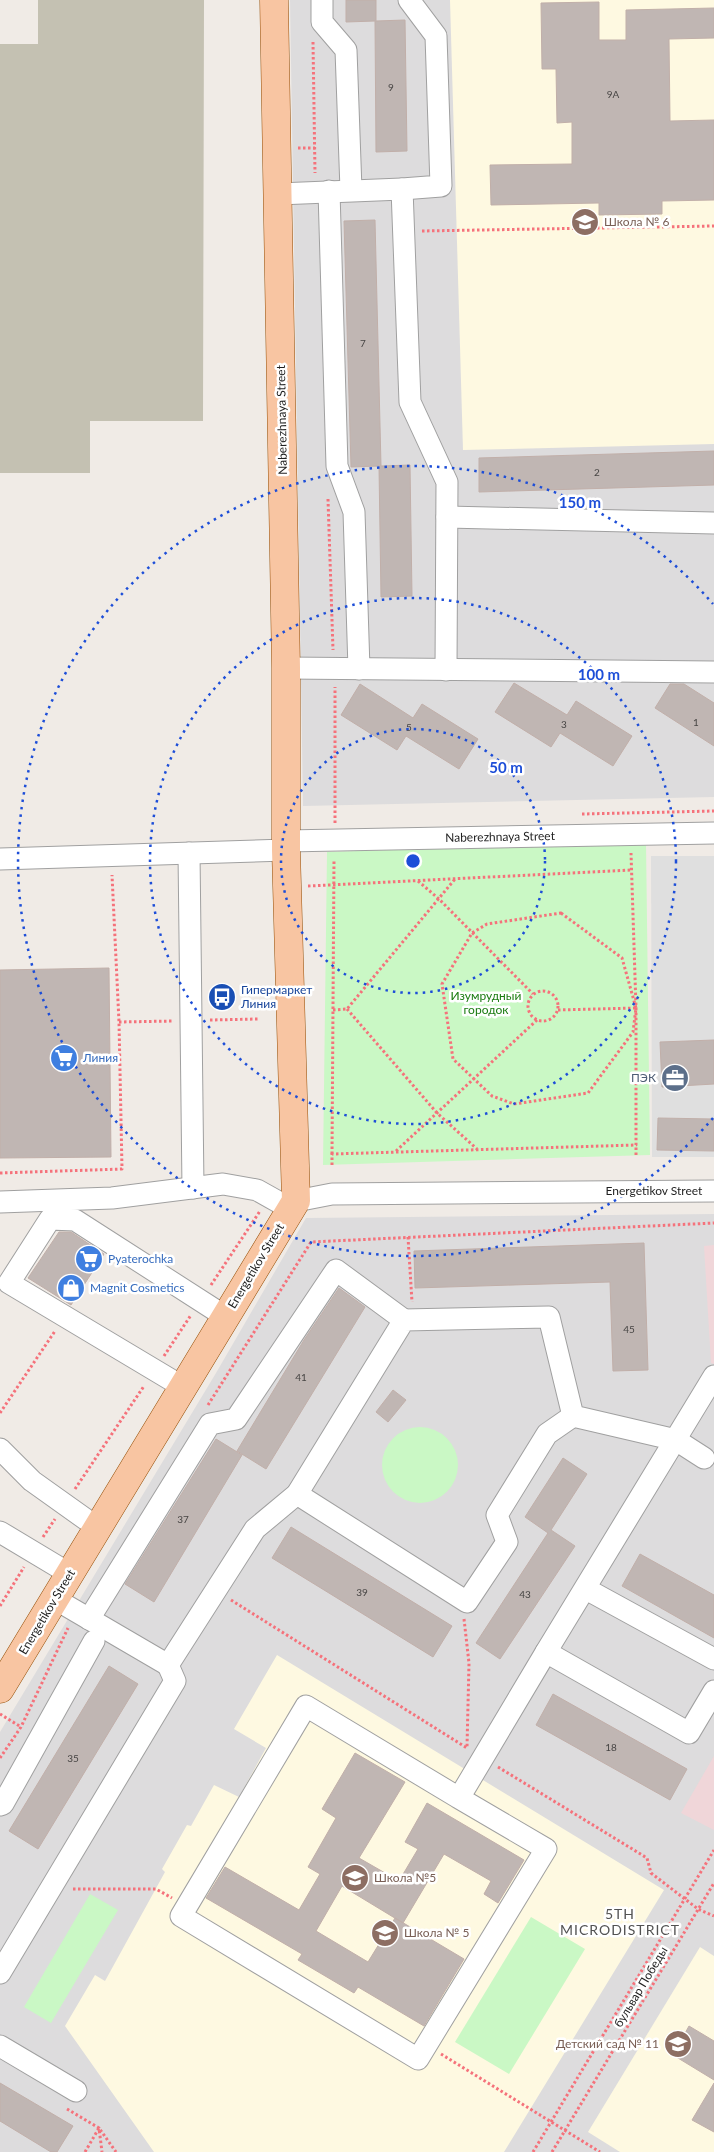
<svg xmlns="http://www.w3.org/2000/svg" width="714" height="2152" viewBox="0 0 714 2152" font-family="Lato,sans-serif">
  <rect width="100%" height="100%" fill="#f0ebe6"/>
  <g fill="#dddcdd">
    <polygon points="290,0 714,0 714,797 303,806"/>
    <polygon points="714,1214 714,2152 0,2152 0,1732 216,1373 306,1218"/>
  </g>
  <g fill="#f0d6d9">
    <polygon points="714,1245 714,1364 711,1363 704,1246"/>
    <polygon points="714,1756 714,1830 681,1813"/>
  </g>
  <g fill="#fef9e1">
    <polygon points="450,0 714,0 714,444 463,450"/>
    <polygon points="277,1655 664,1890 504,2152 154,2152 65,2026 95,1975 105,1981 165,1872 162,1869 187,1825 191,1826 214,1785 239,1797 266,1748 234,1729"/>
    <polygon points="700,1947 714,1956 714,2152 620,2152 588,2132"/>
  </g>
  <polygon fill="#c4c1b2" points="38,0 204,0 203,421 90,421 90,473 0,473 0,44 38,44"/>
  <g fill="#caf8c5">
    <polygon points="629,842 646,842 650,1155 323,1165 327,852"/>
    <circle cx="420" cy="1465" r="38"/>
    <polygon points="90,1894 118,1910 51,2023 24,2007"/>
    <polygon points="531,1917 585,1949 509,2074 455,2042"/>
  </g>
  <polygon fill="#dfdfdf" points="651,856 714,856 714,1157 652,1157"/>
  <g fill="#c0b6b3" stroke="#c1afa9">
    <polygon points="346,0 376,0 376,21 405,20 407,151 376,152 375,21 346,22"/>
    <polygon points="599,2 599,40 626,40 626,10 714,8 714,38 669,39 670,121 714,120 714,200 662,201 662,214 599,215 599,203 491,205 490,165 572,164 572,122 557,123 556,69 542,69 541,3"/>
    <polygon points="375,220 381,466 410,465 412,596 381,597 379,466 351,467 344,221"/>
    <polygon points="714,451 714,485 479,492 479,458"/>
    <polygon points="514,683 567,715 576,701 632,736 613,766 560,733 551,747 495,712"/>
    <polygon points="360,684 413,718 422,704 478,739 459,769 406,736 397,750 341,715"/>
    <polygon points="670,684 684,684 714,703 714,746 655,708"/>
    <polygon points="109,968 111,1157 0,1158 0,970"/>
    <polygon points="714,1040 714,1084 662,1087 660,1042"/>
    <polygon points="658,1118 714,1119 714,1151 657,1150"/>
    <polygon points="59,1232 71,1232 104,1254 71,1305 28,1278"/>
    <polygon points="644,1243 648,1370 613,1371 610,1282 415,1288 414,1251"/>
    <polygon points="339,1288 365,1307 266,1469 237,1451 304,1340"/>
    <polygon points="393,1390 406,1400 388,1422 376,1412"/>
    <polygon points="216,1439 242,1455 154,1602 125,1584"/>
    <polygon points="563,1458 587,1474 551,1530 575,1546 500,1659 476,1643 548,1533 525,1517"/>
    <polygon points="291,1527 452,1626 433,1657 272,1558"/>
    <polygon points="640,1554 714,1595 714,1638 622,1586"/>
    <polygon points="109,1666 138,1684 38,1849 9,1831"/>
    <polygon points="553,1694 687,1769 670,1800 536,1725"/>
    <polygon points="355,1753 405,1782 359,1858 399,1881 418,1849 405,1842 427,1803 524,1860 498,1903 484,1894 491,1881 444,1854 403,1923 342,1886 316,1931 368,1962 395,1918 464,1959 424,2026 358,1987 354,1993 298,1960 302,1954 206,1898 225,1867 299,1910 320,1874 308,1867 336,1818 322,1809"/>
    <polygon points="689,2026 714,2041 714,2080 673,2055"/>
    <polygon points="0,2083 73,2126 57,2152 51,2152 0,2121"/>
    <polygon points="714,2083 714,2132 692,2120"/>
  </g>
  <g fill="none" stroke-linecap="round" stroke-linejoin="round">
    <g stroke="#a0a0a0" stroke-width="23">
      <g id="minor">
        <polyline points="322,0 322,22 346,50 351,190"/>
        <polyline points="402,189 441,186 436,36 409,0"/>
        <polyline points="329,191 337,466 354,512 359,669"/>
        <polyline points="278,194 402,189 410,402 447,482 446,670"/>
        <polyline points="447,517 714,523"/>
        <polyline points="286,668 714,672"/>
        <polyline points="286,841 714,833"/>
        <polyline points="189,853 193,1188"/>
        <polyline points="0,859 286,850"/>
        <polyline points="296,1201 332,1194 714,1191"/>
        <polyline points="0,1202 112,1198 223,1184 257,1190 291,1209"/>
        <polyline points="714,1376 546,1652 689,1733 714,1691"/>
        <polyline points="183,1387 9,1283 50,1219 75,1220 226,1317"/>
        <polyline points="0,1449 32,1481 98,1528"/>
        <polyline points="297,1494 467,1602 507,1542 497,1515 547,1434 573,1416"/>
        <polyline points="0,1532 70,1574"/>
        <polyline points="586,1589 714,1659"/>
        <polyline points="55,1599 168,1665 255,1529 297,1494 404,1320 549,1317 573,1416 676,1440 704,1458"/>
        <polyline points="89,1619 210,1424 236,1419 336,1270 404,1320"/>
        <polyline points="459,1798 306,1706 181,1916 418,2059 546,1849 459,1798 546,1652"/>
        <polyline points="0,1805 3,1804 94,1641"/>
        <polyline points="0,1973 175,1681 168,1665"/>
        <polyline points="0,2046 76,2091"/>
      </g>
    </g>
    <g stroke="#954e06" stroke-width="29">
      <polyline id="major" points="0,1689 296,1201 286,850 286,668 274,0"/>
    </g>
    <g stroke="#f5727b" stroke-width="3" stroke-dasharray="2.5 2.5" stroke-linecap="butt">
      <polyline points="313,42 315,173"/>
      <polyline points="298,148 315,148"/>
      <polyline points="422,231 714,226"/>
      <polyline points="328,499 333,650"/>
      <polyline points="582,814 714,811"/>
      <polyline points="335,823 335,687"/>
      <polyline points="418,881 439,899 533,994"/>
      <polyline points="308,886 632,870"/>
      <polygon points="561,913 622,958 636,1008 633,1032 588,1093 514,1104 492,1096 453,1059 442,984 472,933 487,924"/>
      <circle cx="543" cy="1006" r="15"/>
      <polyline points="347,1009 437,1113 477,1149"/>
      <polyline points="333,1010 347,1009 455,879"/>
      <polyline points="558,1010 636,1008"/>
      <polyline points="210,1020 258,1019"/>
      <polyline points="119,1022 174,1021"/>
      <polyline points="396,1151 537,1020"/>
      <polyline points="332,1154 334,859"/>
      <polyline points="636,1155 636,1145"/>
      <polyline points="332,1165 332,1154 636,1145 636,1008 631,853"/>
      <polyline points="0,1173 122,1169 119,1022 112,875"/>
      <polyline points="408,1237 412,1302"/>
      <polyline points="211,1285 260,1211"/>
      <polyline points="164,1356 191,1315"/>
      <polyline points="208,1405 311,1242 714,1223"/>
      <polyline points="0,1413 55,1331"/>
      <polyline points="75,1489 144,1386"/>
      <polyline points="43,1537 55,1519"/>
      <polyline points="231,1600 467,1748"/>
      <polyline points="0,1606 24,1567"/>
      <polyline points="464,1619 469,1663 467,1747"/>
      <polyline points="0,1714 21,1727"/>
      <polyline points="0,1758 21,1727 68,1628"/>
      <polyline points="498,1767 647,1858 651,1873 698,1909 714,1916"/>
      <polyline points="73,1889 156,1889 172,1898"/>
      <polyline points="441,2054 600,2152"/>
      <polyline points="67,2109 99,2128 102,2152"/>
      <polyline points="85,2152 99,2128 116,2152"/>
      <polyline points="533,2152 714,1850"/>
      <polyline points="552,2152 714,1883"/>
    </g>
    <use href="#minor" stroke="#fff" stroke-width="21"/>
    <use href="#major" stroke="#f8c5a2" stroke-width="28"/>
  </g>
  <g fill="none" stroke="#1d4ed8" stroke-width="2.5" stroke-dasharray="2.5 5">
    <circle cx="413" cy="861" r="132"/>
    <circle cx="413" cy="861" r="263"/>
    <path d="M713 1118A395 395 0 1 1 713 604"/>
  </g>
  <defs>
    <g id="school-disc" transform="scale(1.4375)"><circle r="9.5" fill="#8d6e63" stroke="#fff"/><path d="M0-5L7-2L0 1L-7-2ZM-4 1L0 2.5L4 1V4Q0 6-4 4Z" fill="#fff"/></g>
    <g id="bus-disc" transform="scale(1.4375)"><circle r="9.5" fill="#1a4fb4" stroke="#fff"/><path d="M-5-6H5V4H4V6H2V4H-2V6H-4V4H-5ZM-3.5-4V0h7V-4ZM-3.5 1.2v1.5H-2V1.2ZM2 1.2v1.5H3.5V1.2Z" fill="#fff"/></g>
    <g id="supermarket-disc" transform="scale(1.4375)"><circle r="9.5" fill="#3f7fe0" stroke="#fff"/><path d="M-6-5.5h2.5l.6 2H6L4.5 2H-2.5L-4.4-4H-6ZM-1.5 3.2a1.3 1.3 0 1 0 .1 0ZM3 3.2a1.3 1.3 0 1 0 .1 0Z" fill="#fff"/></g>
    <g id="office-disc" transform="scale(1.4375)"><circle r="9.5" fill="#5c6f8a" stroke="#fff"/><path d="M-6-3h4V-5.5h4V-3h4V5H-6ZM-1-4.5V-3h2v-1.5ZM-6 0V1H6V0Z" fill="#fff"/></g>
    <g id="shop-disc" transform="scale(1.4375)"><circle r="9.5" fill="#3f7fe0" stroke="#fff"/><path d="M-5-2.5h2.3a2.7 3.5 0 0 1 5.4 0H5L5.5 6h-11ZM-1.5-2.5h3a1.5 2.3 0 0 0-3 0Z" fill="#fff"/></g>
  </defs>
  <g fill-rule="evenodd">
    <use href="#school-disc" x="585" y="222"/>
    <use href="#bus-disc" x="222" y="997"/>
    <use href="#supermarket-disc" x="64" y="1058"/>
    <use href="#office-disc" x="675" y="1078"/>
    <use href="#supermarket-disc" x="89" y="1259"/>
    <use href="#shop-disc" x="71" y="1288"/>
    <use href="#school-disc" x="355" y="1878"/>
    <use href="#school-disc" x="385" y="1933"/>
    <use href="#school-disc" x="678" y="2044"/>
  </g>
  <g text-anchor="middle" stroke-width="5" stroke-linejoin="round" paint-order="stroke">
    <g font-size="10" fill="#474544">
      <text x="391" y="91">9</text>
      <text x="613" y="98">9А</text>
      <text x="363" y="347">7</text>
      <text x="597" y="476">2</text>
      <text x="696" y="726">1</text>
      <text x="564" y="728">3</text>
      <text x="409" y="731">5</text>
      <text x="629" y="1333">45</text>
      <text x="301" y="1381">41</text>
      <text x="183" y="1523">37</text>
      <text x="362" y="1596">39</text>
      <text x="525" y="1598">43</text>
      <text x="611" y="1751">18</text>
      <text x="73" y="1762">35</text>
    </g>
    <g font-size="12" fill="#785e54" stroke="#fff" text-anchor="start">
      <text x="604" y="226">Школа № 6</text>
      <text x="374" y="1882">Школа №5</text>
      <text x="404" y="1937">Школа № 5</text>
      <text x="659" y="2048" text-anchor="end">Детский сад № 11</text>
    </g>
    <g font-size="12" fill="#1f1f1f" stroke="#fff">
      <text transform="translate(282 420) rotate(-91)" y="4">Naberezhnaya Street</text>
      <text transform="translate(500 837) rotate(-1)" y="4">Naberezhnaya Street</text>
      <text x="654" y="1195">Energetikov Street</text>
      <text transform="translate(256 1266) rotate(-59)" y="4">Energetikov Street</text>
      <text transform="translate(47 1612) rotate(-59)" y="4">Energetikov Street</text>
      <text transform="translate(641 1987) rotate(-59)" y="4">бульвар Победы</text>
    </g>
    <g font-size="12" fill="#164399" stroke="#fff" text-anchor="start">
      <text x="241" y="994">Гипермаркет<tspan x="241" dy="14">Линия</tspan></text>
    </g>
    <g font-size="12" fill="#197b10" stroke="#fff">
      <text x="486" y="1000">Изумрудный<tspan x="486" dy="14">городок</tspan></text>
    </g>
    <g font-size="12" fill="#366cbe" stroke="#fff" text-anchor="start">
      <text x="83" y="1062">Линия</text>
      <text x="108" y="1263">Pyaterochka</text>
      <text x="90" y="1292">Magnit Cosmetics</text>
    </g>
    <g font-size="12" fill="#4e5e75" stroke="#fff" text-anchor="end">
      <text x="656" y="1082">ПЭК</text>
    </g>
    <g font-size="14" letter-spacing="1" fill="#525252" stroke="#fff">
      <text x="620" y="1919">5TH<tspan x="620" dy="16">MICRODISTRICT</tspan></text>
    </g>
  </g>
  <circle cx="413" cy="861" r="8" fill="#1d4ed8" stroke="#fff" stroke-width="2.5"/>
  <g font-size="15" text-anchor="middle" font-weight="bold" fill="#1d4ed8" stroke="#fff" stroke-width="5" stroke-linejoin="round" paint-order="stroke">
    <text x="580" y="508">150 m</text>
    <text x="599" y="680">100 m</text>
    <text x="506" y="773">50 m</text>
  </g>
</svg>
